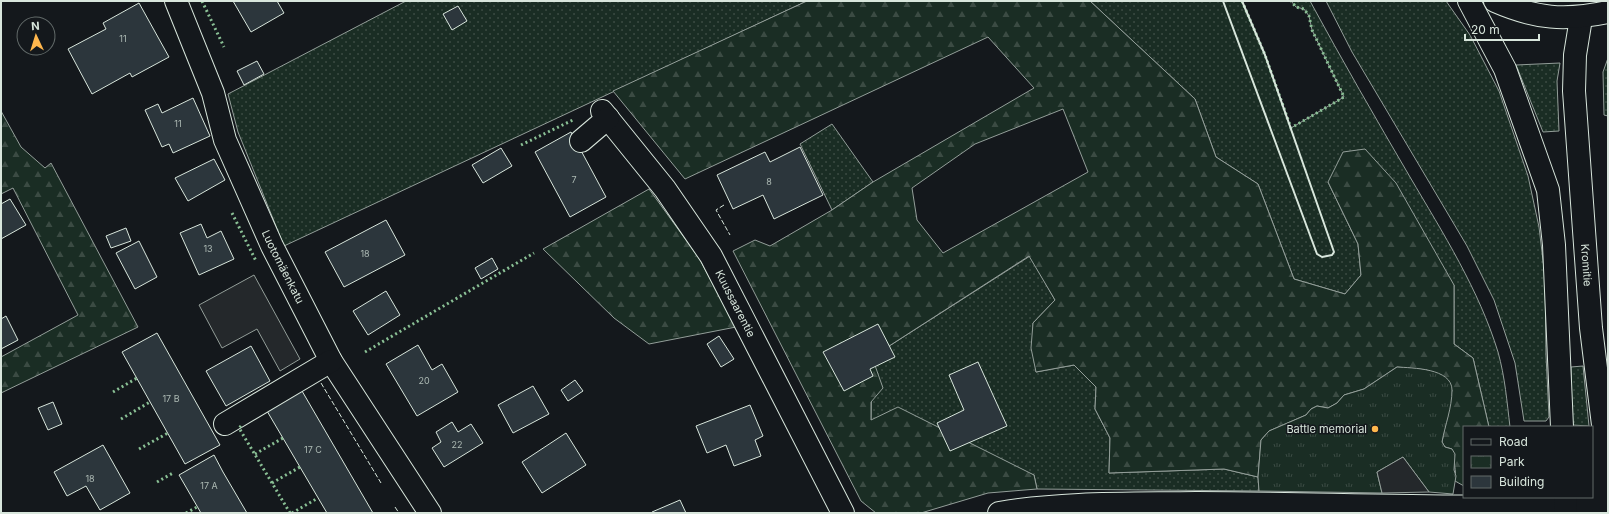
<svg xmlns="http://www.w3.org/2000/svg" width="1609" height="514" viewBox="0 0 1609 514" font-family="Inter,sans-serif">
  <defs>
    <pattern id="grass-dots" width="8" height="8" patternUnits="userSpaceOnUse"><rect width="8" height="8" fill="#1a2d24"/><path d="M2 2h.1M6 6h.1" fill="none" stroke="#3b4b43" stroke-width="1.8" stroke-linecap="round"/></pattern>
    <pattern id="forest-firs" width="22" height="20" patternUnits="userSpaceOnUse"><rect width="22" height="20" fill="#1a2d24"/><path d="M5 1l3.5 6h-7zM16 11l3.5 6h-7z" fill="#3b4b43"/></pattern>
    <pattern id="park-tufts" width="24" height="20" patternUnits="userSpaceOnUse"><rect width="24" height="20" fill="#1a2d24"/><path d="M3 7l-1-3M5 7V3M7 7l1-3M15 17l-1-3M17 17v-4M19 17l1-3" fill="none" stroke="#3b4b43"/></pattern>
  </defs>
  <rect width="100%" height="100%" fill="#14181c"/>
  <g fill="url(#grass-dots)" stroke="#939e99">
    <polygon points="406,1 807,1 284,246 238,132 228,94"/>
    <path d="M1090 1H1242L1265 55 1291 128 1344 97 1312 30 1309 16 1304 9 1296 7 1291 1H1310C1342 60 1376 119 1410 177 1443 233 1479 290 1498 352 1505 377 1507 402 1510 427H1489L1473 358 1454 344V285L1328 182 1358 244 1361 275 1345 294 1294 279 1258 184 1216 157 1195 99Z"/>
    <polygon points="1326,1 1446,1 1470,35 1499,91 1528,176 1539,227 1545,277 1546,355 1549,417 1546,421 1524,421 1515,363 1494,300 1467,246 1352,52"/>
    <polygon points="1608,58 1608,116 1604,115 1603,72"/>
    <polygon points="1560,63 1557,81 1559,131 1543,132 1516,65"/>
    <polygon points="832,124 873,182 832,210 800,144"/>
    <polygon points="1030,256 1055,300 1033,323 1036,372 1074,365 1096,387 1095,409 1110,438 1109,473 1224,469 1258,477 1259,491 1037,489 1034,475 871,421 872,357"/>
    <polygon points="1583,366 1589,426 1572,425 1571,367"/>
  </g>
  <g fill="url(#forest-firs)" stroke="#939e99" fill-rule="evenodd">
    <path d="M807 1H1090L1195 99 1216 157 1258 184 1294 279 1345 294 1361 275 1358 244 1328 182 1343 152 1365 149 1396 183 1454 285V344L1473 358 1489 427H1464V486L1455 481C1457 472 1453 459 1452 449L1445 447 1442 442 1452 390 1427 370 1397 367 1364 389 1344 395 1337 403 1328 408 1317 406 1311 409 1306 415 1269 431 1261 440 1258 477 1224 469 1109 473 1110 438 1095 409 1096 387 1074 365 1036 372 1031 348 1033 323 1055 300 1029 256 872 357 883 388 871 402V420L898 407 1034 475 1037 489 988 493 921 513H876L861 501 733 251 755 240 770 246 832 210 873 182 1034 88 988 37 685 179 613 91ZM1063 109 1088 172 943 253 917 220 912 188 975 144Z"/>
    <polygon points="1,111 21,147 45,168 51,163 138,327 1,393 1,357 78,315 13,188 1,194"/>
    <polygon points="649,189 699,258 736,327 649,344 614,318 543,249"/>
  </g>
  <path fill="url(#park-tufts)" stroke="#939e99" d="M1397 367C1412 368 1452 368 1452 390 1452 408 1445 425 1442 442L1445 447 1452 449 1455 454 1454 470 1456 476 1453 494 1429 492 1403 457 1377 472 1382 493 1259 491 1258 477 1261 440 1269 431 1306 415 1311 409 1317 406 1328 408 1337 403 1344 395 1364 389Z"/>
  <g fill="#24282b" stroke="#939e99">
    <polygon points="254,275 300,359 280,371 257,329 222,348 199,305"/>
    <polygon points="1403,457 1429,492 1382,493 1377,472"/>
  </g>
  <g fill="#2c363c" stroke="#d8e6dc">
    <polygon points="233,1 277,1 284,13 251,32"/>
    <polygon points="139,3 169,57 132,77 130,73 92,94 68,49 106,29 103,23"/>
    <polygon points="458,6 467,21 452,30 443,14"/>
    <polygon points="257,61 264,74 244,85 237,71"/>
    <polygon points="193,98 210,136 173,153 169,144 162,147 145,110 158,104 162,113"/>
    <polygon points="571,132 606,197 570,217 535,152"/>
    <polygon points="800,147 823,195 774,219 763,195 733,209 717,175 765,152 770,162"/>
    <polygon points="501,148 512,166 483,183 472,165"/>
    <polygon points="214,159 225,180 188,201 175,178"/>
    <polygon points="10,199 26,225 1,239 1,204"/>
    <polygon points="386,220 405,255 344,287 325,252"/>
    <polygon points="201,224 207,238 221,231 234,259 199,275 180,233"/>
    <polygon points="126,228 131,241 111,248 106,236"/>
    <polygon points="139,241 157,277 135,289 116,253"/>
    <polygon points="492,258 498,269 481,279 475,268"/>
    <polygon points="386,291 400,315 368,335 353,311"/>
    <polygon points="6,316 18,340 1,349 1,319"/>
    <polygon points="878,324 895,357 870,369 873,376 844,391 823,352"/>
    <polygon points="157,333 220,445 185,464 122,352"/>
    <polygon points="719,336 734,359 721,367 707,344"/>
    <polygon points="418,345 432,370 442,364 458,392 417,416 386,364"/>
    <polygon points="251,346 270,381 226,406 206,371"/>
    <polygon points="978,362 1007,426 950,451 937,423 964,410 949,375"/>
    <polygon points="575,380 583,391 568,401 561,390"/>
    <polygon points="533,386 549,414 513,433 498,405"/>
    <polygon points="302,391 373,513 327,513 267,411"/>
    <polygon points="53,402 62,424 48,430 38,408"/>
    <polygon points="750,405 763,436 755,440 761,456 734,466 726,445 707,453 696,426"/>
    <polygon points="452,422 458,432 471,424 483,443 444,467 432,448 441,442 436,432"/>
    <polygon points="566,433 586,465 542,493 522,462"/>
    <polygon points="103,445 130,493 100,510 86,486 67,496 54,472"/>
    <polygon points="214,455 223,472 247,513 201,513 179,475"/>
    <polygon points="680,500 686,513 653,513 652,512"/>
  </g>
  <g fill="none" stroke-linecap="round" stroke-linejoin="round">
    <g stroke="#d8e6dc" stroke-width="24">
      <g id="minor">
        <path id="s1" d="M176 1 213 93 225 140 272 246 331 361 430 513"/>
        <path id="s2" d="M602 111 665 189 711 256 843 513"/>
        <polyline points="581,141 608,118"/>
        <polyline points="225,424 331,361"/>
        <path d="M999 513C1064 502 1131 504 1196 503 1332 503 1468 511 1603 503"/>
      </g>
    </g>
    <g stroke="#d8e6dc" stroke-width="24">
      <g id="major">
        <polyline points="1469,1 1505,69 1548,190 1554,245 1562,427"/>
        <path id="s3" d="M1581 18 1575 55 1574 91 1591 328 1604 433V513"/>
        <polyline points="1565,497 1566,513"/>
      </g>
    </g>
    <g stroke="#d8e6dc" stroke-width="24">
      <path id="highway" d="M1495 1C1536 19 1565 21 1608 12"/>
    </g>
    <use href="#minor" stroke="#14181c" stroke-width="22"/>
    <use href="#major" stroke="#14181c" stroke-width="22"/>
    <use href="#highway" stroke="#14181c" stroke-width="22"/>
    <g stroke="#8ac095" stroke-width="3" stroke-dasharray="2 3" stroke-linecap="butt">
      <polyline points="202,1 224,47"/>
      <polyline points="1242,1 1265,55 1291,128 1344,97 1312,30 1309,16 1304,9 1296,7 1291,1"/>
      <polyline points="521,145 575,119"/>
      <polyline points="232,213 256,261"/>
      <polyline points="365,352 534,253"/>
      <polyline points="113,392 137,378"/>
      <polyline points="121,419 150,402"/>
      <polyline points="241,426 239,428 290,513"/>
      <polyline points="139,449 168,433"/>
      <polyline points="255,454 283,438"/>
      <polyline points="157,482 173,473"/>
      <polyline points="272,483 300,467"/>
      <polyline points="186,513 197,507"/>
      <polyline points="292,513 318,498"/>
    </g>
    <g stroke="#d8e6dc" stroke-width="1" stroke-dasharray="5 2" stroke-linecap="butt">
      <polyline points="724,205 716,210 730,235"/>
      <polyline points="321,383 381,483"/>
      <polyline points="395,507 399,513"/>
    </g>
    <polyline stroke="#d8e6dc" stroke-width="2" points="1223,1 1317,254 1322,257 1332,255 1334,252 1265,55 1242,1"/>
  </g>
  <circle fill="#ffb74d" stroke="#14181c" stroke-width="1.5" cx="1375" cy="429" r="4"/>
  <g text-anchor="middle" stroke-width="3" stroke-linejoin="round" paint-order="stroke">
    <g font-size="9" fill="#adbab4">
      <text x="123" y="42">11</text>
      <text x="178" y="127">11</text>
      <text x="574" y="183">7</text>
      <text x="769" y="185">8</text>
      <text x="208" y="252">13</text>
      <text x="365" y="257">18</text>
      <text x="424" y="384">20</text>
      <text x="171" y="402">17 B</text>
      <text x="457" y="448">22</text>
      <text x="313" y="453">17 C</text>
      <text x="90" y="482">18</text>
      <text x="209" y="489">17 A</text>
    </g>
    <g font-size="11" fill="#d8e6dc" stroke="#14181c">
      <text dy="4" stroke="none"><textPath href="#s3" startOffset="248">Kromitie</textPath></text>
      <text dy="4" stroke="none"><textPath href="#s1" startOffset="287">Luotomäenkatu</textPath></text>
      <text dy="4" stroke="none"><textPath href="#s2" startOffset="235">Kuussaarentie</textPath></text>
    </g>
    <g font-size="11" fill="#d8e6dc" stroke="#14181c" text-anchor="end">
      <text x="1367" y="433">Battle memorial</text>
    </g>
  </g>
  <rect width="1609" height="514" fill="none" stroke="#d8e6dc" stroke-width="4"/>
  <rect x="1463" y="426" width="130" height="72" fill="#14181c" stroke="#626a69"/>
  <rect x="1471" y="439" width="20" height="6" fill="#14181c" stroke="#626a69"/>
  <text x="1499" y="446" font-size="12" fill="#d8e6dc">Road</text>
  <rect x="1471" y="456" width="20" height="12" fill="url(#park-tufts)" stroke="#626a69"/>
  <text x="1499" y="466" font-size="12" fill="#d8e6dc">Park</text>
  <rect x="1471" y="476" width="20" height="12" fill="#2c363c" stroke="#626a69"/>
  <text x="1499" y="486" font-size="12" fill="#d8e6dc">Building</text>
  <g transform="translate(36 36) rotate(356)"><circle r="19" fill="#14181c" stroke="#626a69"/>
  <path d="M0-3L7 15L0 10L-7 15Z" fill="#ffb74d"/>
  <text y="-6" font-size="11" font-weight="bold" text-anchor="middle" fill="#d8e6dc">N</text>
  </g>
  <path d="M1465 34v6h74v-6" fill="none" stroke="#d8e6dc" stroke-width="2"/>
  <text x="1471" y="34" font-size="12" fill="#d8e6dc" stroke="#14181c" stroke-width="3" paint-order="stroke">20 m</text>
</svg>
